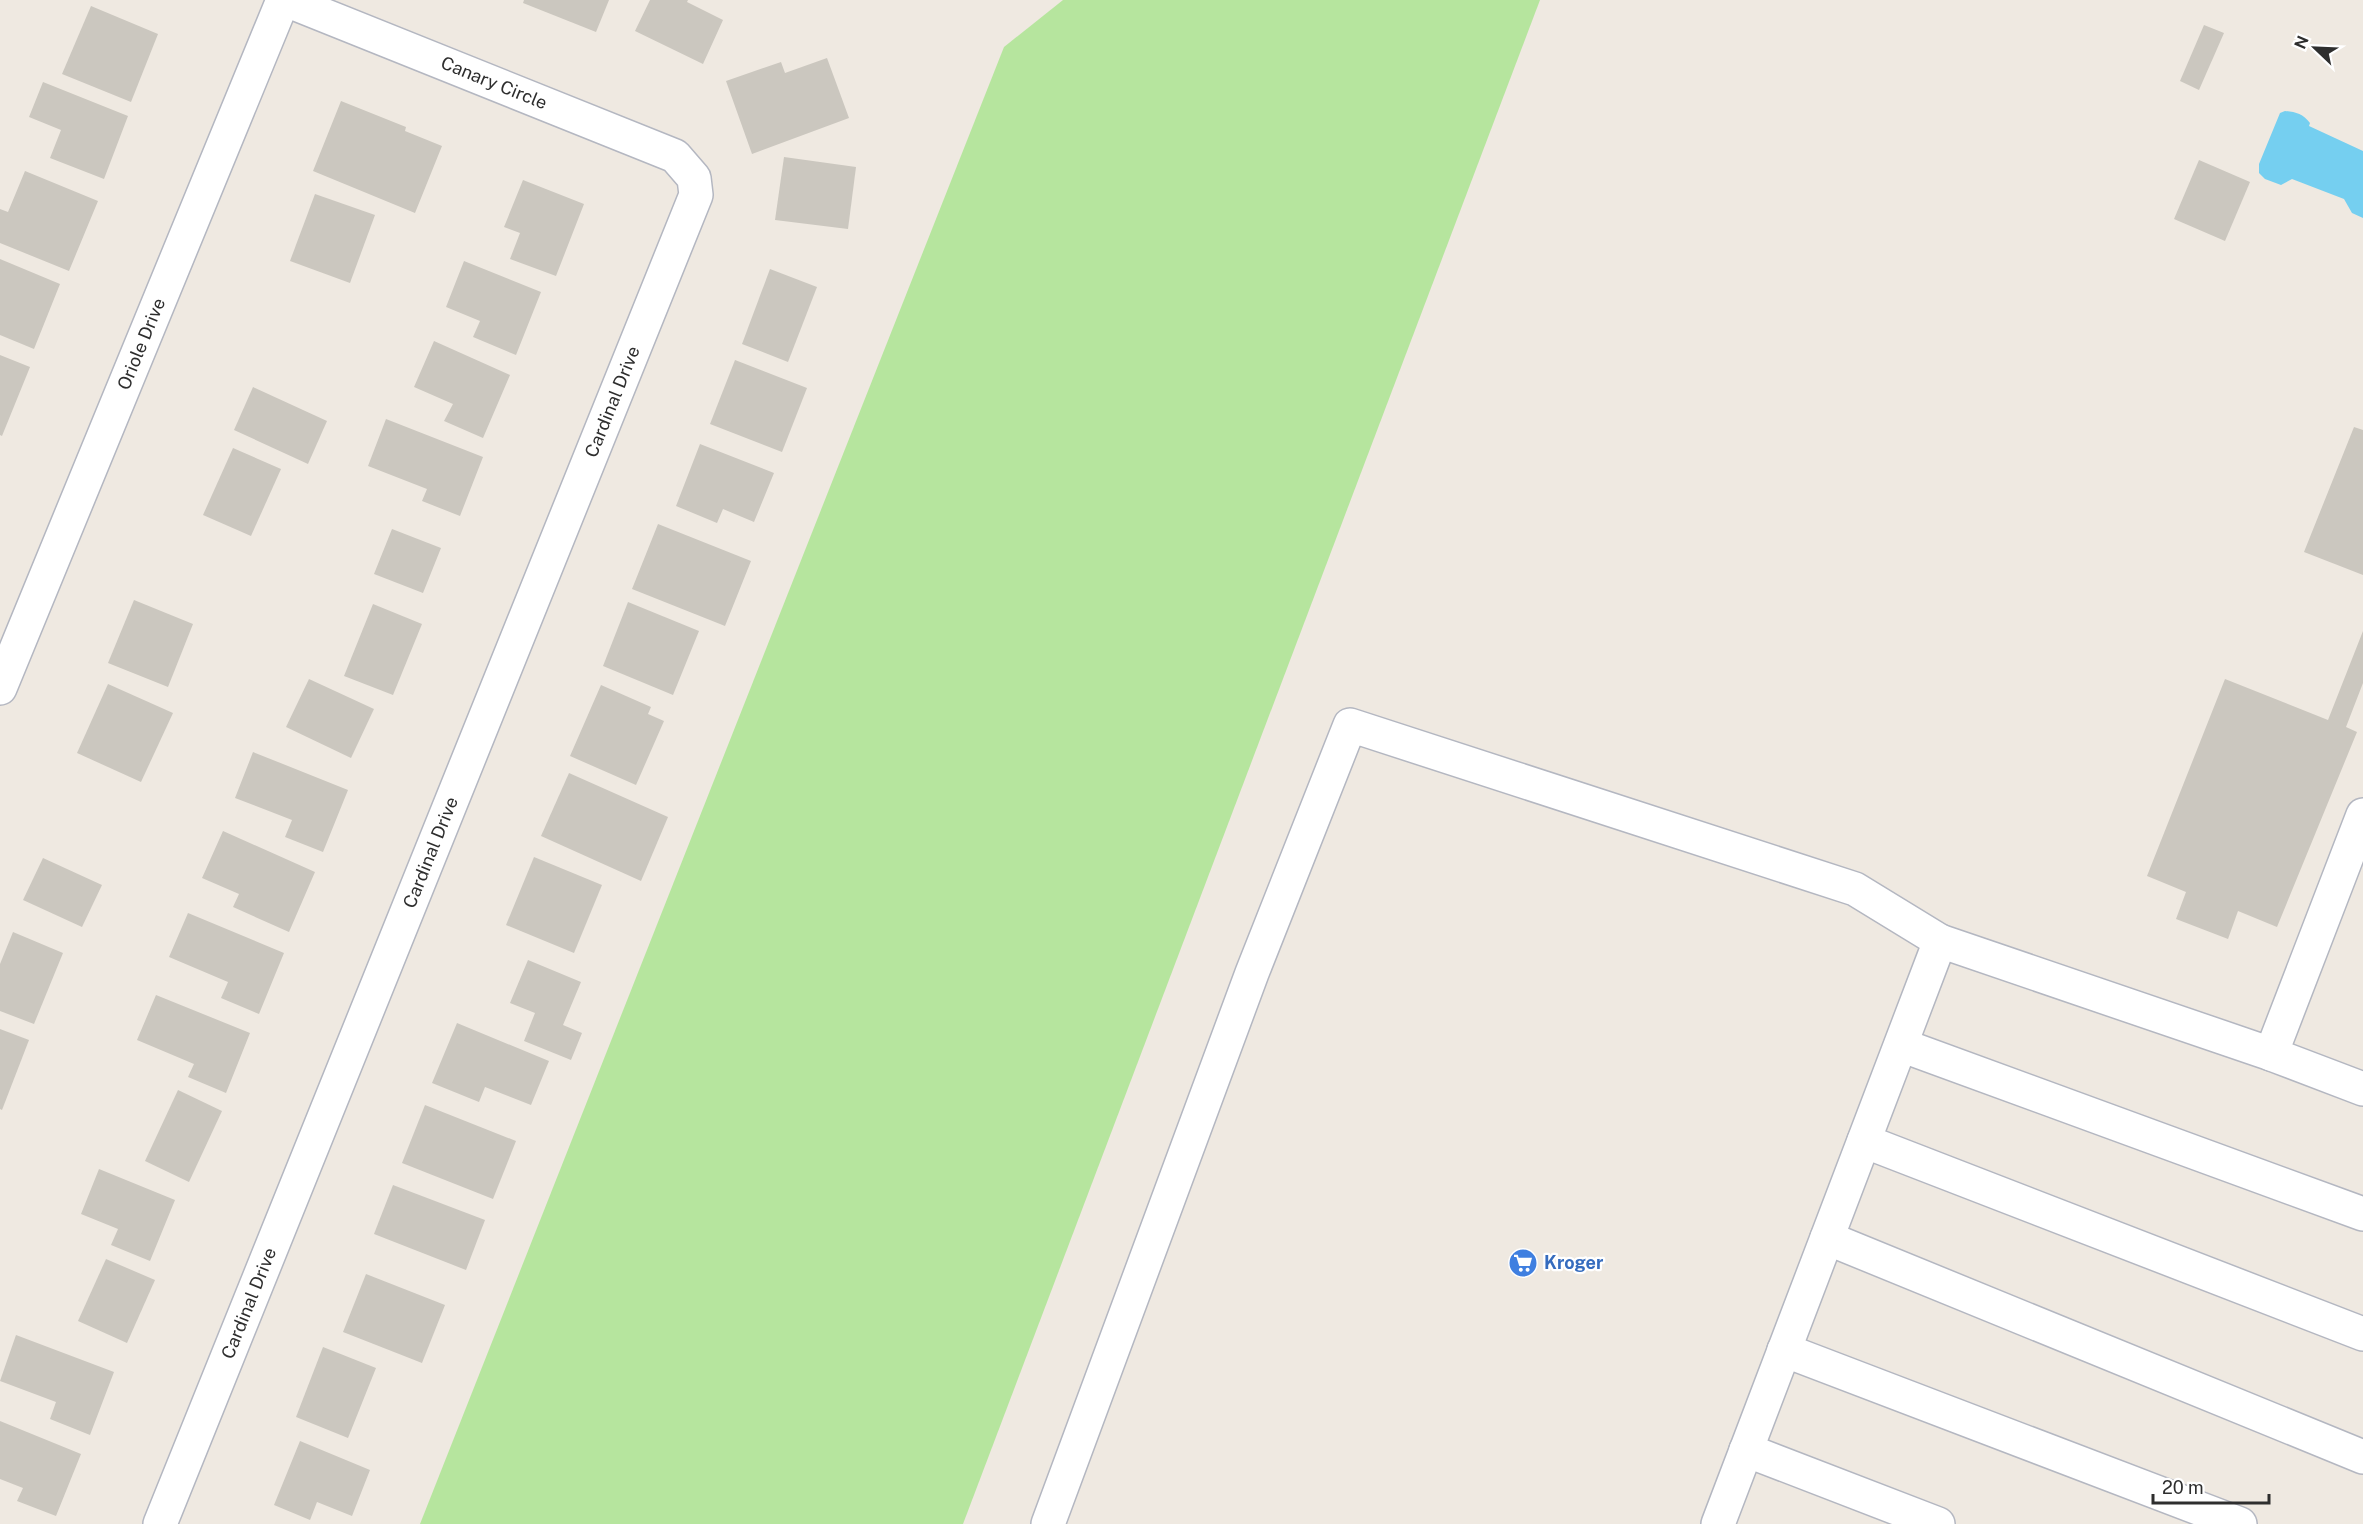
<svg xmlns="http://www.w3.org/2000/svg" width="2363" height="1524" viewBox="0 0 2363 1524" font-family="'Public Sans',sans-serif">
  <rect width="100%" height="100%" fill="#efe9e1"/>
  <polygon fill="#b6e59e" points="1063,0 1540,0 963,1524 420,1524 1004,47"/>
  <path fill="#75cff0" d="M2285 111C2296 112 2303 114 2310 123L2309 126 2363 151V218L2352 213 2344 199 2292 179 2281 185 2265 179 2259 173V164L2280 113Z"/>
  <g fill="#cbc7bf">
    <polygon points="524,0 609,0 596,32 523,3"/>
    <polygon points="650,0 688,0 687,2 723,20 703,64 635,31"/>
    <polygon points="91,6 158,34 131,102 62,74"/>
    <polygon points="2204,25 2224,33 2199,90 2180,81"/>
    <polygon points="827,58 849,118 752,154 726,81 781,62 785,73"/>
    <polygon points="43,82 128,116 104,179 50,158 61,130 29,117"/>
    <polygon points="341,101 406,127 405,131 442,146 415,213 313,171"/>
    <polygon points="784,157 856,167 848,229 775,220"/>
    <polygon points="2199,160 2250,182 2225,241 2174,219"/>
    <polygon points="25,171 98,201 69,271 0,243 0,209 8,212"/>
    <polygon points="523,180 584,204 556,276 510,259 520,233 504,227"/>
    <polygon points="315,194 375,215 350,283 290,261"/>
    <polygon points="0,259 60,284 34,349 0,335"/>
    <polygon points="464,261 541,292 516,355 473,337 480,321 446,307"/>
    <polygon points="770,269 817,287 788,362 742,344"/>
    <polygon points="434,341 510,375 483,438 444,421 453,404 414,387"/>
    <polygon points="0,355 30,367 2,436 0,435"/>
    <polygon points="735,360 807,388 782,452 710,424"/>
    <polygon points="253,387 327,421 308,464 234,430"/>
    <polygon points="386,419 483,457 460,516 422,501 427,489 368,466"/>
    <polygon points="2354,427 2363,430 2363,575 2304,552"/>
    <polygon points="700,444 774,473 754,522 723,509 717,523 676,506"/>
    <polygon points="233,448 281,469 251,536 203,515"/>
    <polygon points="658,524 751,561 725,626 632,589"/>
    <polygon points="392,529 441,548 423,593 374,574"/>
    <polygon points="134,600 193,624 168,687 108,663"/>
    <polygon points="628,602 699,631 673,695 603,666"/>
    <polygon points="373,604 422,624 393,695 344,676"/>
    <polygon points="2363,631 2363,683 2346,727 2357,732 2277,927 2238,911 2228,939 2176,919 2186,892 2147,876 2225,679 2328,720"/>
    <polygon points="309,679 374,709 351,758 286,727"/>
    <polygon points="108,684 173,713 141,782 77,753"/>
    <polygon points="601,685 651,707 648,714 664,721 636,785 570,756"/>
    <polygon points="253,752 348,790 323,852 285,837 292,820 235,798"/>
    <polygon points="569,773 668,817 641,881 541,836"/>
    <polygon points="223,831 315,872 289,932 233,907 239,894 202,878"/>
    <polygon points="534,857 602,885 574,953 506,925"/>
    <polygon points="43,858 102,885 82,927 23,900"/>
    <polygon points="188,913 284,953 259,1014 221,998 228,982 169,957"/>
    <polygon points="13,932 63,953 34,1024 0,1011 0,964"/>
    <polygon points="528,960 581,982 563,1025 582,1033 571,1060 524,1041 535,1013 510,1003"/>
    <polygon points="156,995 250,1033 226,1093 188,1077 194,1064 137,1040"/>
    <polygon points="457,1023 549,1061 531,1105 485,1087 479,1102 432,1083"/>
    <polygon points="0,1029 29,1040 2,1110 0,1109"/>
    <polygon points="178,1090 222,1111 189,1182 145,1161"/>
    <polygon points="425,1105 516,1141 493,1199 402,1163"/>
    <polygon points="99,1169 175,1200 150,1261 111,1245 118,1229 81,1214"/>
    <polygon points="393,1185 485,1220 466,1270 374,1234"/>
    <polygon points="106,1259 155,1280 127,1343 78,1321"/>
    <polygon points="366,1274 445,1305 422,1363 343,1332"/>
    <polygon points="16,1335 114,1372 90,1435 50,1419 56,1402 0,1381"/>
    <polygon points="323,1347 376,1368 348,1438 296,1417"/>
    <polygon points="0,1421 81,1454 56,1516 17,1501 23,1488 0,1479"/>
    <polygon points="300,1441 370,1470 352,1516 317,1502 310,1520 274,1505"/>
  </g>
  <g fill="none" stroke-linecap="round" stroke-linejoin="round">
    <g stroke="#b4b7c1" stroke-width="36">
      <g id="minor">
        <path id="s1" d="M0 688 283 0"/>
        <polyline points="1901,1045 2363,1214"/>
        <polyline points="2271,1054 2363,815"/>
        <polyline points="1864,1141 2363,1334"/>
        <polyline points="1827,1238 2363,1457"/>
        <polyline points="1784,1350 2240,1524"/>
        <polyline points="1746,1450 1938,1524"/>
        <path id="s2" d="M160 1524 696 195 694 178 675 156 286 0"/>
        <polyline points="1048,1524 1252,973 1350,725 1855,889 1940,941"/>
        <polyline points="1718,1524 1940,941 2271,1054 2363,1089"/>
      </g>
    </g>
    <use href="#minor" stroke="#fff" stroke-width="33"/>
  </g>
  <defs>
    <g id="supermarket-disc" transform="scale(1.5)"><circle r="9.5" fill="#3f7fe0" stroke="#fff"/><path d="M-6-5.5h2.5l.6 2H6L4.5 2H-2.5L-4.4-4H-6ZM-1.5 3.2a1.3 1.3 0 1 0 .1 0ZM3 3.2a1.3 1.3 0 1 0 .1 0Z" fill="#fff"/></g>
  </defs>
  <g fill-rule="evenodd">
    <use href="#supermarket-disc" x="1523" y="1263"/>
  </g>
  <g text-anchor="middle" stroke-width="4.5" stroke-linejoin="round" paint-order="stroke">
    <g font-size="18" fill="#2e2e2e" stroke="#fff">
      <text transform="translate(494 83) rotate(22)" y="6">Canary Circle</text>
      <text dy="6" stroke="none"><textPath href="#s1" startOffset="372">Oriole Drive</textPath></text>
      <text dy="6" stroke="none"><textPath href="#s2" startOffset="1210">Cardinal Drive</textPath></text>
      <text dy="6" stroke="none"><textPath href="#s2" startOffset="724">Cardinal Drive</textPath></text>
      <text dy="6" stroke="none"><textPath href="#s2" startOffset="238">Cardinal Drive</textPath></text>
    </g>
    <g font-size="18" font-weight="bold" fill="#366cbe" stroke="#fff" text-anchor="start">
      <text x="1544" y="1269">Kroger</text>
    </g>
  </g>
  <g transform="translate(2315 48) rotate(293)" stroke="#ffffff" stroke-width="4.5" paint-order="stroke">
  <path d="M0-4.5L10 22L0 15L-10 22Z" fill="#2e2e2e"/>
  <text y="-9" font-size="16" font-weight="bold" text-anchor="middle" fill="#2e2e2e">N</text>
  </g>
  <path d="M2153 1494v9h116v-9" fill="none" stroke="#2e2e2e" stroke-width="3"/>
  <text x="2162" y="1494" font-size="18" fill="#2e2e2e" stroke="#ffffff" stroke-width="4.5" paint-order="stroke">20 m</text>
</svg>
